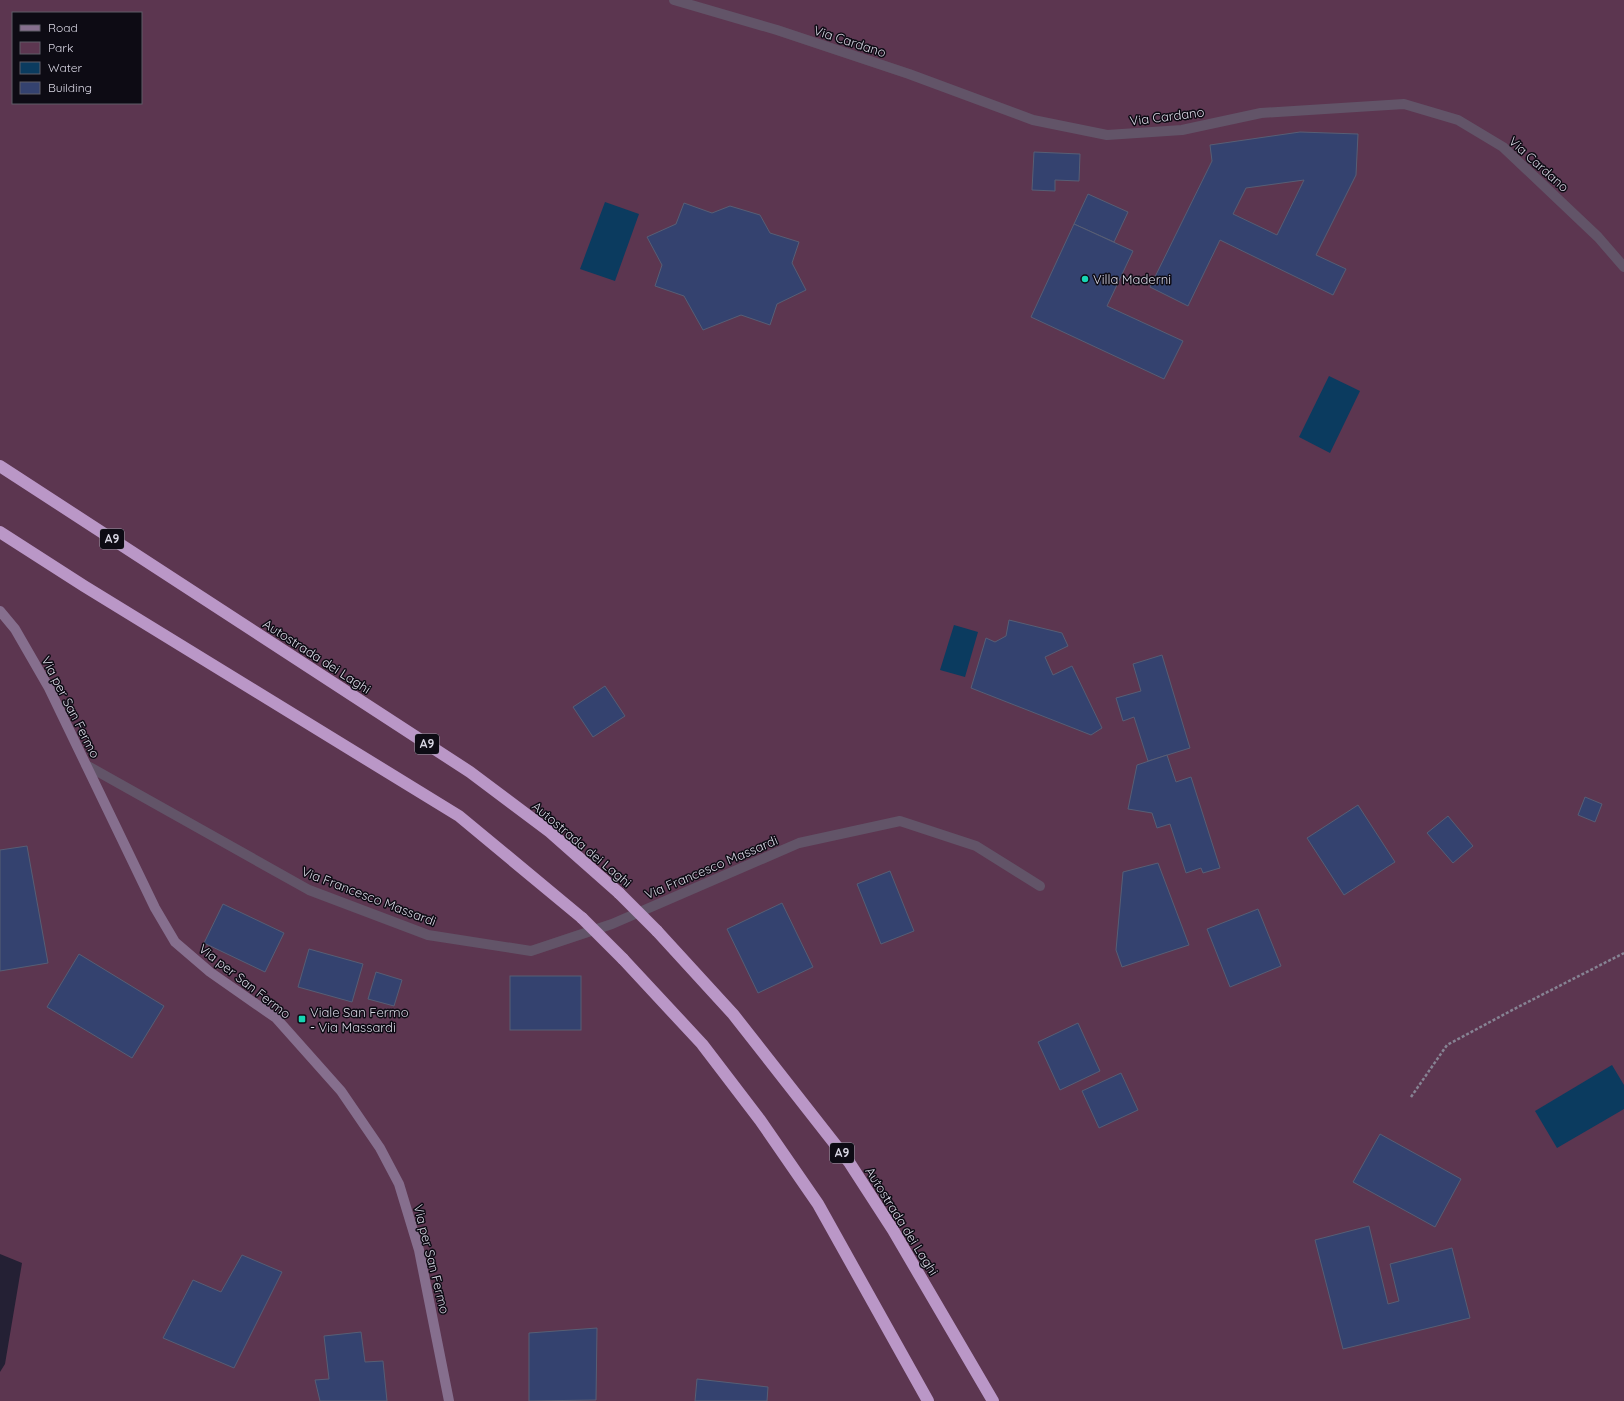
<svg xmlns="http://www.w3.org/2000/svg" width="1624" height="1401" viewBox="0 0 1624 1401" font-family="Quicksand,sans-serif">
  <rect width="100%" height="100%" fill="#242034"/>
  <path fill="#5c3650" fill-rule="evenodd" d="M0 0H1624V1401H0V1372L5 1364 22 1263 0 1254ZM13 13H141V103H13Z"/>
  <g fill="#0b3b5f">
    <polygon points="605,202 639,214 615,281 580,269"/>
    <polygon points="1329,376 1360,391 1330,453 1299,437"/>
    <polygon points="954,625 978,632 965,677 940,670"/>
    <polygon points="1612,1065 1624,1085 1624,1109 1557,1148 1535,1111"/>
  </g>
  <g fill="#34426f" stroke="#575e75" fill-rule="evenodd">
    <path d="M1300 132 1358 134 1356 175 1316 255 1346 269 1333 295 1220 240 1188 306 1150 287 1212 161 1210 145ZM1304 180 1277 235 1233 214 1246 188Z"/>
    <polygon points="1034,152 1080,154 1079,181 1055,180 1055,191 1032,190"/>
    <polygon points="1088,194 1128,212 1114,242 1074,224"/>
    <polygon points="684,203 712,213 730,206 760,215 770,233 799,242 792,263 806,290 777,304 770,325 741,315 703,330 684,296 655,286 662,265 647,237 676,224"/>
    <polygon points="1074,224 1133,251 1107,306 1183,341 1164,379 1031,317"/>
    <polygon points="1009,620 1062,633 1068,646 1045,657 1053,675 1072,666 1102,728 1091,735 971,688 986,638 995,642 1006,636"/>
    <polygon points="1162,655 1190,748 1148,761 1134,717 1123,721 1116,698 1141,691 1133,664"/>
    <polygon points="605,686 625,716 593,737 573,707"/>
    <polygon points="1167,755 1176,782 1191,777 1220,868 1203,873 1201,868 1186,873 1170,824 1157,828 1152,813 1128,809 1137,765"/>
    <polygon points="1585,797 1602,804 1595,822 1578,815"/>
    <polygon points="1358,805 1395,862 1344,895 1307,838"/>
    <polygon points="1448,816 1473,846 1453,863 1427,833"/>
    <polygon points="27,846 48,963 0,971 0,850"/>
    <polygon points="1158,863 1189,945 1122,967 1116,950 1123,872"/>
    <polygon points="890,871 914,931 881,944 857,884"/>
    <polygon points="782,903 813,967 758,993 727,929"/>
    <polygon points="223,904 284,933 265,972 204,943"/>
    <polygon points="1258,909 1281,966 1230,987 1207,929"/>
    <polygon points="309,949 363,964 352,1002 298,987"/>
    <polygon points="79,954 164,1006 132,1058 47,1007"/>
    <polygon points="376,972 402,980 394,1006 368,999"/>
    <rect x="510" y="976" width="71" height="54"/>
    <polygon points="1078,1023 1100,1071 1060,1090 1038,1042"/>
    <polygon points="1121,1073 1138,1110 1099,1128 1082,1091"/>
    <polygon points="1380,1134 1461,1179 1435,1227 1353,1182"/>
    <polygon points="1369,1226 1388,1304 1399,1301 1390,1264 1452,1248 1470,1318 1343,1349 1315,1240"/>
    <polygon points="242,1255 282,1272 234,1368 163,1338 193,1280 221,1292"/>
    <polygon points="597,1328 596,1400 529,1401 529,1333"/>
    <polygon points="361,1332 365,1362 383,1361 387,1401 320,1401 315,1380 329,1379 324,1336"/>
    <polygon points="697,1379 768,1387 767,1401 695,1401"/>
  </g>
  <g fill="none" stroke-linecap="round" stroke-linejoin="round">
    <polyline stroke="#868393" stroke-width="2.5" stroke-dasharray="3 2" stroke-linecap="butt" points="1411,1097 1447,1045 1518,1007 1624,953"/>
    <g stroke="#625468" stroke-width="10">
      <polyline points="674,0 777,30 909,74 1033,120 1107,135 1182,130 1261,113 1404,104 1458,120 1503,147 1598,237 1624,267"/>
      <polyline points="86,765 309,890 428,935 531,951 612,924 799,843 900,821 976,846 1040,886"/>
    </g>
    <polyline stroke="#866f8e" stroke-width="10" points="0,611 15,629 49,688 155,908 175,942 210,972 276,1018 341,1091 380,1148 399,1184 419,1250 449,1401"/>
    <g stroke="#ba97c7" stroke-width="12">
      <polyline points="0,466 470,772 550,832 619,893"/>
      <polyline points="0,532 84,586 459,816 582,918"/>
      <polyline points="657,931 733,1014 849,1162 893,1230 993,1401"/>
      <polyline points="623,959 702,1044 760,1120 818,1204 928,1401"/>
    </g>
    <g stroke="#ba97c7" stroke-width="12">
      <polyline points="619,893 657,931"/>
      <polyline points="582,918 623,959"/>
    </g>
  </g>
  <g fill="#17d5b3" stroke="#0d0b14" stroke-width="1.5">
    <circle cx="1085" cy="279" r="4"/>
    <rect x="298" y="1015" width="8" height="8" rx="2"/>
  </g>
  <g text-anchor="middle" stroke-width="3" stroke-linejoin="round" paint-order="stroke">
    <g fill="#0d0b14" stroke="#9b99a5" stroke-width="1">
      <rect x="100" y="529" width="24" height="20" rx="3"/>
      <rect x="415" y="734" width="24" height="20" rx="3"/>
      <rect x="830" y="1143" width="24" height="20" rx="3"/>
    </g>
    <g font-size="12" font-weight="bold" fill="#d8d6e3">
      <text x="112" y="543">A9</text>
      <text x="427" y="748">A9</text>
      <text x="842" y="1157">A9</text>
    </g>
    <g font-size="13" fill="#d8d6e3" stroke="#0d0b14">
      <text transform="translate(850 41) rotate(18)" y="5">Via Cardano</text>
      <text transform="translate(1167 116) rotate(-7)" y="5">Via Cardano</text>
      <text transform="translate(1539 164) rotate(42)" y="5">Via Cardano</text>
      <text transform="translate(317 656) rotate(33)" y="5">Autostrada dei Laghi</text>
      <text transform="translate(71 707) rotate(63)" y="5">Via per San Fermo</text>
      <text transform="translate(582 844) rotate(40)" y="5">Autostrada dei Laghi</text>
      <text transform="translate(711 867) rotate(-23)" y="5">Via Francesco Massardi</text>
      <text transform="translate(369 896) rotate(21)" y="5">Via Francesco Massardi</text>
      <text transform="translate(245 981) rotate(38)" y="5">Via per San Fermo</text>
      <text transform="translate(902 1221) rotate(58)" y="5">Autostrada dei Laghi</text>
      <text transform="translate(432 1259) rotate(76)" y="5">Via per San Fermo</text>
    </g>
    <g font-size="13" fill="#d8d6e3" stroke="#0d0b14" text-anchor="start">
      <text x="1093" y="284">Villa Maderni</text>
      <text x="310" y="1017">Viale San Fermo<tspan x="310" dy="15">- Via Massardi</tspan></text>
    </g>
  </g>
  <rect x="12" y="12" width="130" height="92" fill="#0d0b14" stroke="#5e5c67"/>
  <rect x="20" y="25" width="20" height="6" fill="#866f8e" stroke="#5e5c67"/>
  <text x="48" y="32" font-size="12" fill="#d8d6e3">Road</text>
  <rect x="20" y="42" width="20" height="12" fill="#5c3650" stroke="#5e5c67"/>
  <text x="48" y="52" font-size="12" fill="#d8d6e3">Park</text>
  <rect x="20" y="62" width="20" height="12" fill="#0b3b5f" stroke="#5e5c67"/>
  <text x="48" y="72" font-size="12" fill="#d8d6e3">Water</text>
  <rect x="20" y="82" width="20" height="12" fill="#34426f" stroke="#5e5c67"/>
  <text x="48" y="92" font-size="12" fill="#d8d6e3">Building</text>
</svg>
